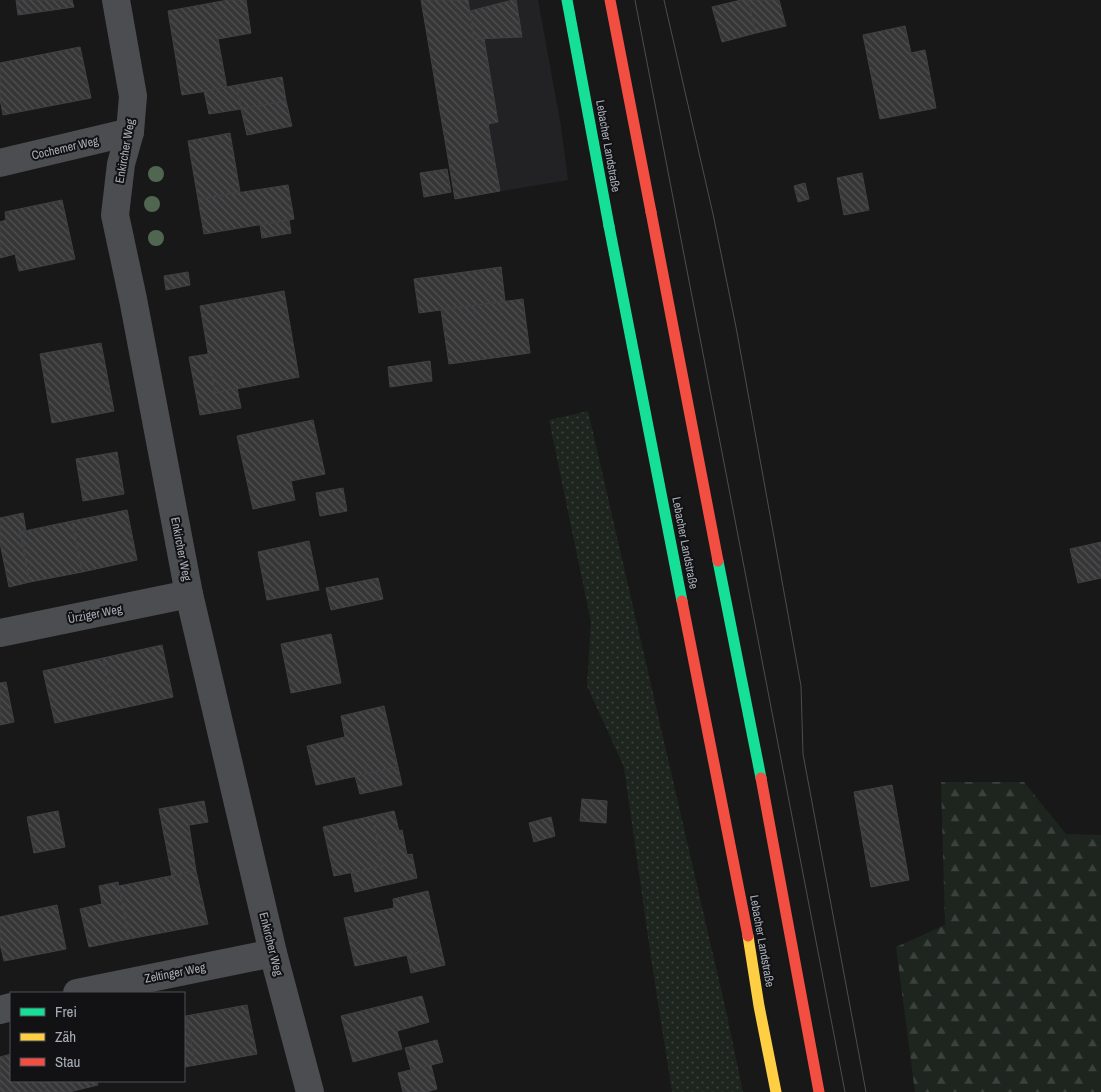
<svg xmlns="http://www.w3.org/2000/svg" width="1101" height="1092" viewBox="0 0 1101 1092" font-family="'Archivo Narrow',sans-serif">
  <defs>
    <pattern id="grass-dots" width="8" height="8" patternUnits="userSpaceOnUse" patternTransform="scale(1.25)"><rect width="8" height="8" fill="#1d251e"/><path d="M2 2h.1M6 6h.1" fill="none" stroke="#3b423d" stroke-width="1.8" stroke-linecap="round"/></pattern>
    <pattern id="forest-firs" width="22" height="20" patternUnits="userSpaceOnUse" patternTransform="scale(1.25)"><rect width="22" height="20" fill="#1d251e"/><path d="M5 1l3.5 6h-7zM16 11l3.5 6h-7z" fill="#3b423d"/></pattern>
    <pattern id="building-back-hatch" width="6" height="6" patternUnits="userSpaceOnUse" patternTransform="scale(1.25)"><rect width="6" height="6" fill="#363637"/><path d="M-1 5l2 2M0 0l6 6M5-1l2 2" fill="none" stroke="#505152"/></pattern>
  </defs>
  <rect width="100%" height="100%" fill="#181818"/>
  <polygon fill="#222224" points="421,0 538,0 561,126 568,180 455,199"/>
  <polygon fill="url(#grass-dots)" points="588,411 726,1011 743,1092 672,1092 650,951 624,767 587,686 591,622 549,420"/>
  <polygon fill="url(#forest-firs)" points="941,782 1024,782 1066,834 1101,835 1101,1092 915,1092 896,947 945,925"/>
  <g fill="url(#building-back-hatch)" stroke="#404144">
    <polygon points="16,0 72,0 74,7 18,15"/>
    <polygon points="228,0 246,0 251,33 218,39 227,88 182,95 168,11"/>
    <polygon points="421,0 468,0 474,39 484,39 498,122 488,124 500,191 455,199"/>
    <polygon points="513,0 516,0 522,37 474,39 470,11"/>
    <polygon points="741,0 748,0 756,33 722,42 712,7"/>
    <polygon points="748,0 779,0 786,26 756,33"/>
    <polygon points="905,26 911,53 925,50 936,108 880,119 863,35"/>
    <polygon points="80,47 91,98 3,115 0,99 0,63"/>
    <polygon points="282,77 286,101 241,109 237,85"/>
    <polygon points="237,85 241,109 209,114 204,91"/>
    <polygon points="286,101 292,126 247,135 241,109"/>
    <polygon points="230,133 240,192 198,199 188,141"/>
    <polygon points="447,169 451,192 424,197 420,173"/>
    <polygon points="862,173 869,210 844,215 837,178"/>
    <polygon points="805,183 809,199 798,202 794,186"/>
    <polygon points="288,185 294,219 204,234 198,199"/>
    <polygon points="62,200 75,259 19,271 15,254 0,258 0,222 6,220 5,212"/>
    <polygon points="289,220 291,233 262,238 260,225"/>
    <polygon points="501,267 505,301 419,313 414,279"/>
    <polygon points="188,272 190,285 166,290 164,276"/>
    <polygon points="284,291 299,377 215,393 200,306"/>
    <polygon points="523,299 530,353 449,364 441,310"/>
    <polygon points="101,343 114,411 52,423 40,354"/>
    <polygon points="208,354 215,393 237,388 241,408 200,415 189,357"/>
    <polygon points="430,361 432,381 390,387 388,367"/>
    <polygon points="313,420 325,474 291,481 295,500 253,509 237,436"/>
    <polygon points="117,452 124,494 83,501 76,459"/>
    <polygon points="343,488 347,511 320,516 316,493"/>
    <polygon points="127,510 137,560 82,572 72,521"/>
    <polygon points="23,513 26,531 20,532 30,582 9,587 0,543 0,518"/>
    <polygon points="72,521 82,572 30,582 20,532"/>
    <polygon points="309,541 319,590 267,600 258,552"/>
    <polygon points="1101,542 1101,578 1078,583 1070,549"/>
    <polygon points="378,578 383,599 331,610 326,588"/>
    <polygon points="331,634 341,683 291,693 281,644"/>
    <polygon points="162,645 173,697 114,710 103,658"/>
    <polygon points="103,658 114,710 55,723 43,671"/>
    <polygon points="6,682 14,722 0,725 0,683"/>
    <polygon points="384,706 398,767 316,785 307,746 345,737 341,716"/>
    <polygon points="398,767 402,785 360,794 355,776"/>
    <polygon points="892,785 909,880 871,887 854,792"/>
    <polygon points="582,799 607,801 606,823 580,821"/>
    <polygon points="204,801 208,822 189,825 196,871 172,876 159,809"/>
    <polygon points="58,811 65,847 34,853 27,817"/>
    <polygon points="394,811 399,831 402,830 407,855 412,854 417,878 355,892 351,873 383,866 372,816"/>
    <polygon points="372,816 383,866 334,876 323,827"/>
    <polygon points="551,817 555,836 534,842 529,823"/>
    <polygon points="196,871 208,924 129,939 119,886"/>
    <polygon points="118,882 129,939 89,947 80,909 102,904 99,886"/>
    <polygon points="428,891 441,948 355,966 344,918 394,908 393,899"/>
    <polygon points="57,905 66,949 4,961 0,944 0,917"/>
    <polygon points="441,948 445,965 411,973 407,955"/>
    <polygon points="422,996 429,1022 397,1031 402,1049 353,1062 341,1016"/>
    <polygon points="247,1005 257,1054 196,1065 186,1016"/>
    <polygon points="186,1016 196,1065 184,1067 184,1017"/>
    <polygon points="437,1040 443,1062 411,1070 405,1048"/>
    <polygon points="11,1054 11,1081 44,1081 47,1092 0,1092 0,1057"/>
    <polygon points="431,1065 437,1089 426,1092 403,1092 398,1073"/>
    <polygon points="44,1081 97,1081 98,1085 69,1092 47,1092"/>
  </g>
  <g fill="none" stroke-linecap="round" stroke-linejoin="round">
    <g stroke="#4c4d51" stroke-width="28">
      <polyline points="116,0 133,96 130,132 121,164 115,215 133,299 189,594 273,953 310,1092"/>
      <polyline points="0,163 130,132"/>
      <polyline points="0,633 189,594"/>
      <polyline points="77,993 273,953"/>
      <polyline points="0,1010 11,1007"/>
    </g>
    <g stroke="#16e098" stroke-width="11">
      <polyline points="567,0 609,226"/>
      <polyline points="609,226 682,601"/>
      <polyline points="718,561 761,778"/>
    </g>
    <polyline stroke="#ffcf43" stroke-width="11" points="748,936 759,1006 776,1092"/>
    <g stroke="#f24e42" stroke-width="11">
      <polyline points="610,0 651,212"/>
      <polyline points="651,212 718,561"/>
      <polyline points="682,601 748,936"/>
      <polyline points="761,778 819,1092"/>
    </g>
    <g stroke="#4c4d50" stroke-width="1">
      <polyline points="635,0 845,1092"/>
      <polyline points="664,0 713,214 736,327 801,686 803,754 866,1092"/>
    </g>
  </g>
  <g fill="#516651">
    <circle cx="156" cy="174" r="8"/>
    <circle cx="152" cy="204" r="8"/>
    <circle cx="156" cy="238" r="8"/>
  </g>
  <g text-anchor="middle" stroke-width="4" stroke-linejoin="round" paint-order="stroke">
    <g font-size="12" fill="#a8aeb9" stroke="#121214">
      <text transform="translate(608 146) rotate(80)" y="4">Lebacher Landstraße</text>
      <text transform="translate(65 148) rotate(-13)" y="4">Cochemer Weg</text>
      <text transform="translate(125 151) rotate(-80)" y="4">Enkircher Weg</text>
      <text transform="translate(685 543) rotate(79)" y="4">Lebacher Landstraße</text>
      <text transform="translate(181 549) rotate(79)" y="4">Enkircher Weg</text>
      <text transform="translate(95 614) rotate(-11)" y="4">Ürziger Weg</text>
      <text transform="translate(762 941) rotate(80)" y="4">Lebacher Landstraße</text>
      <text transform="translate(271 944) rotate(76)" y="4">Enkircher Weg</text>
      <text transform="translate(175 973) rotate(-11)" y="4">Zeltinger Weg</text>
    </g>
  </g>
  <rect x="10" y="992" width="175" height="90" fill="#121214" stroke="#4e5056"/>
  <rect x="20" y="1008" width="25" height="8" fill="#16e098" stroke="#4e5056"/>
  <text x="55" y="1017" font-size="15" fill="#a8aeb9">Frei</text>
  <rect x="20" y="1033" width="25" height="8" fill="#ffcf43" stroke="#4e5056"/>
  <text x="55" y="1042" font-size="15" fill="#a8aeb9">Zäh</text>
  <rect x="20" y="1058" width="25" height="8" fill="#f24e42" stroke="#4e5056"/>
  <text x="55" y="1067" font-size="15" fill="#a8aeb9">Stau</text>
</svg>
